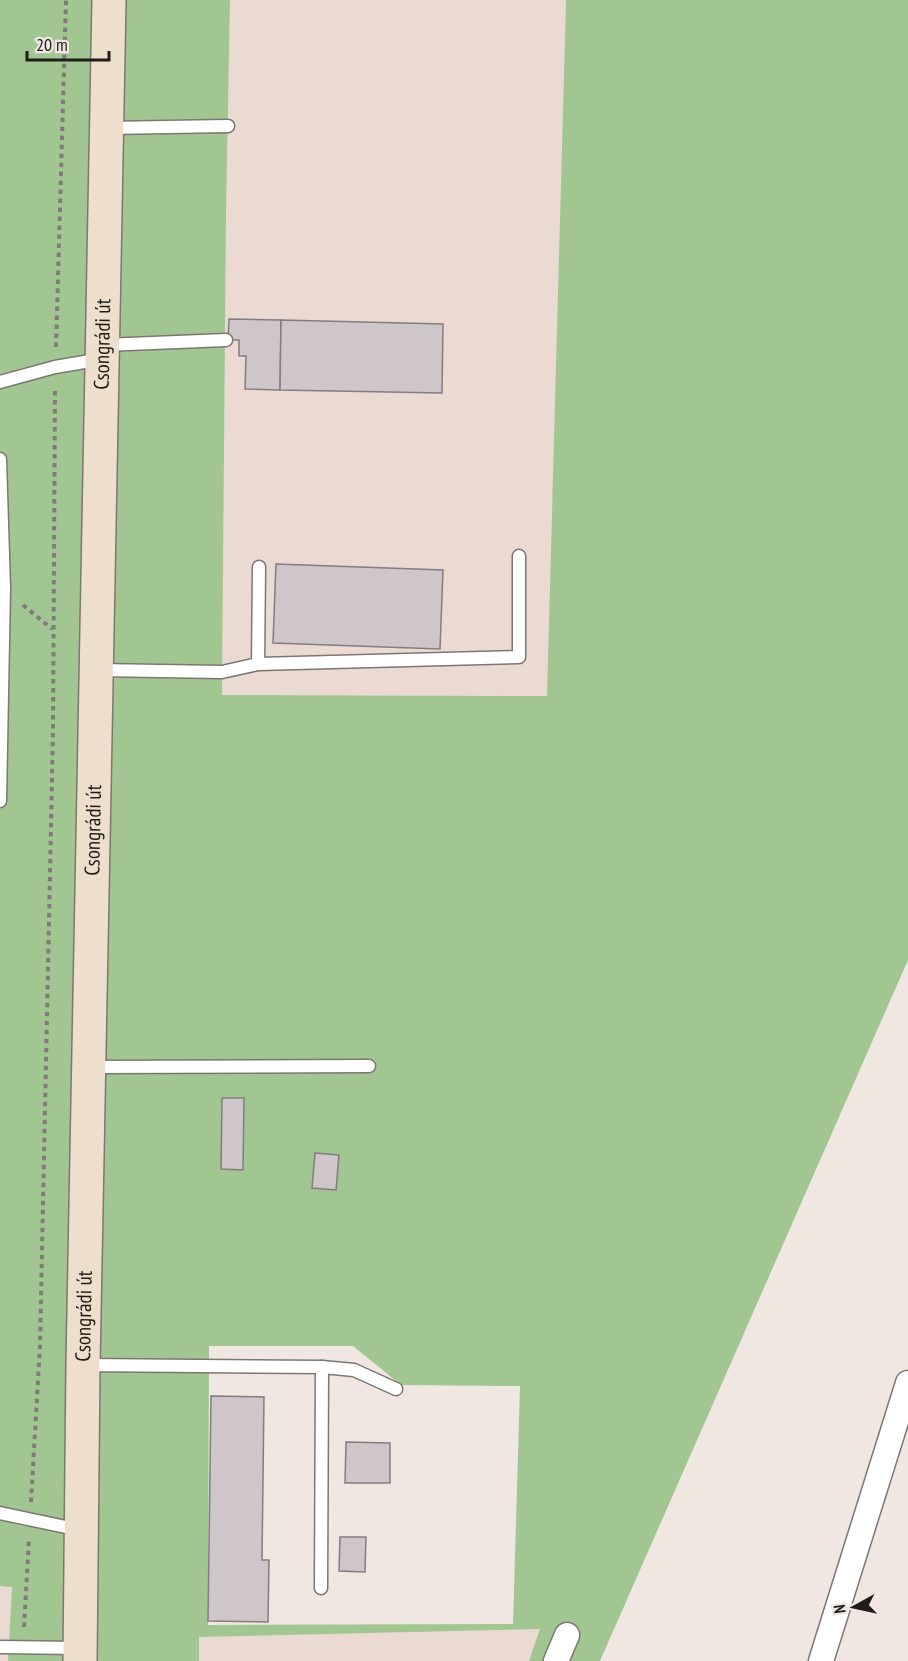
<svg xmlns="http://www.w3.org/2000/svg" width="908" height="1661" viewBox="0 0 908 1661" font-family="'PT Sans Narrow',sans-serif">
  <rect width="100%" height="100%" fill="#f0e7e3"/>
  <g fill="#eadad1">
    <polygon points="230,0 566,0 548,696 222,695 226,216"/>
    <polygon points="0,1586 12,1586 8,1661 0,1661"/>
    <polygon points="541,1629 529,1661 199,1661 199,1637"/>
  </g>
  <path fill="#a2c691" fill-rule="evenodd" d="M0 0H230L226 216 222 695 547 696 566 0H908V960L600 1661H529L540 1629 199 1637V1661H8L12 1587 0 1586ZM209 1346H353L401 1385 520 1386 513 1624 208 1625Z"/>
  <g fill="#cfc6c9" stroke="#847c7f" stroke-width="1.5">
    <polygon points="229,319 281,320 280,390 245,389 246,356 239,356 239,340 228,340"/>
    <polygon points="281,320 443,324 442,393 280,390"/>
    <polygon points="276,564 443,570 440,649 273,643"/>
    <polygon points="222,1098 244,1098 243,1170 221,1169"/>
    <polygon points="315,1153 339,1155 336,1190 312,1188"/>
    <polygon points="211,1396 264,1397 262,1560 269,1560 268,1622 208,1621"/>
    <polygon points="346,1442 390,1443 390,1483 345,1483"/>
    <polygon points="340,1537 366,1537 365,1572 339,1571"/>
  </g>
  <g fill="none" stroke-linecap="round" stroke-linejoin="round">
    <g stroke="#7e7673" stroke-width="15">
      <g id="service">
        <polyline points="107,128 228,126"/>
        <polyline points="104,345 226,340"/>
        <polyline points="0,382 55,367 102,359"/>
        <polyline points="0,459 4,588 0,801"/>
        <polyline points="258,664 259,567"/>
        <polyline points="98,670 222,672 258,664 519,657 519,556"/>
        <polyline points="90,1067 369,1066"/>
        <polyline points="84,1365 322,1367 354,1370 396,1389"/>
        <polyline points="0,1513 80,1530"/>
        <polyline points="321,1588 322,1367"/>
        <polyline points="0,1647 79,1648"/>
      </g>
    </g>
    <g stroke="#7e7673" stroke-width="27">
      <g id="minor">
        <polyline points="556,1661 567,1635"/>
        <polyline points="821,1661 908,1383"/>
      </g>
    </g>
    <g stroke="#7e7673" stroke-width="36">
      <g id="secondary">
        <path id="s1" d="M80 1661 83 1365 109 0"/>
      </g>
    </g>
    <g stroke="#807b78" stroke-width="4" stroke-dasharray="4.5 4.5" stroke-linecap="butt">
      <polyline points="56,347 66,0"/>
      <polyline points="23,605 52,629"/>
      <polyline points="31,1502 40,1346 53,730 55,388"/>
      <polyline points="24,1627 29,1539"/>
    </g>
    <use href="#service" stroke="#fff" stroke-width="12"/>
    <use href="#minor" stroke="#fff" stroke-width="24"/>
    <use href="#secondary" stroke="#eedfcd" stroke-width="33"/>
  </g>
  <g text-anchor="middle" stroke-width="5" stroke-linejoin="round" paint-order="stroke">
    <g font-size="21" fill="#1f1c1a" stroke="#f0e7e3">
      <text dy="7" stroke="none"><textPath href="#s1" startOffset="1317">Csongrádi út</textPath></text>
      <text dy="7" stroke="none"><textPath href="#s1" startOffset="831">Csongrádi út</textPath></text>
      <text dy="7" stroke="none"><textPath href="#s1" startOffset="345">Csongrádi út</textPath></text>
    </g>
  </g>
  <g transform="translate(854 1607) rotate(262)" stroke="#f0e7e3" stroke-width="4.5" paint-order="stroke">
  <path d="M0-4.5L10 22L0 15L-10 22Z" fill="#1f1c1a"/>
  <text y="-9" font-size="16" font-weight="bold" text-anchor="middle" fill="#1f1c1a">N</text>
  </g>
  <path d="M27 51v9h82v-9" fill="none" stroke="#1f1c1a" stroke-width="3"/>
  <text x="36" y="51" font-size="18" fill="#1f1c1a" stroke="#f0e7e3" stroke-width="4.5" paint-order="stroke">20 m</text>
</svg>
